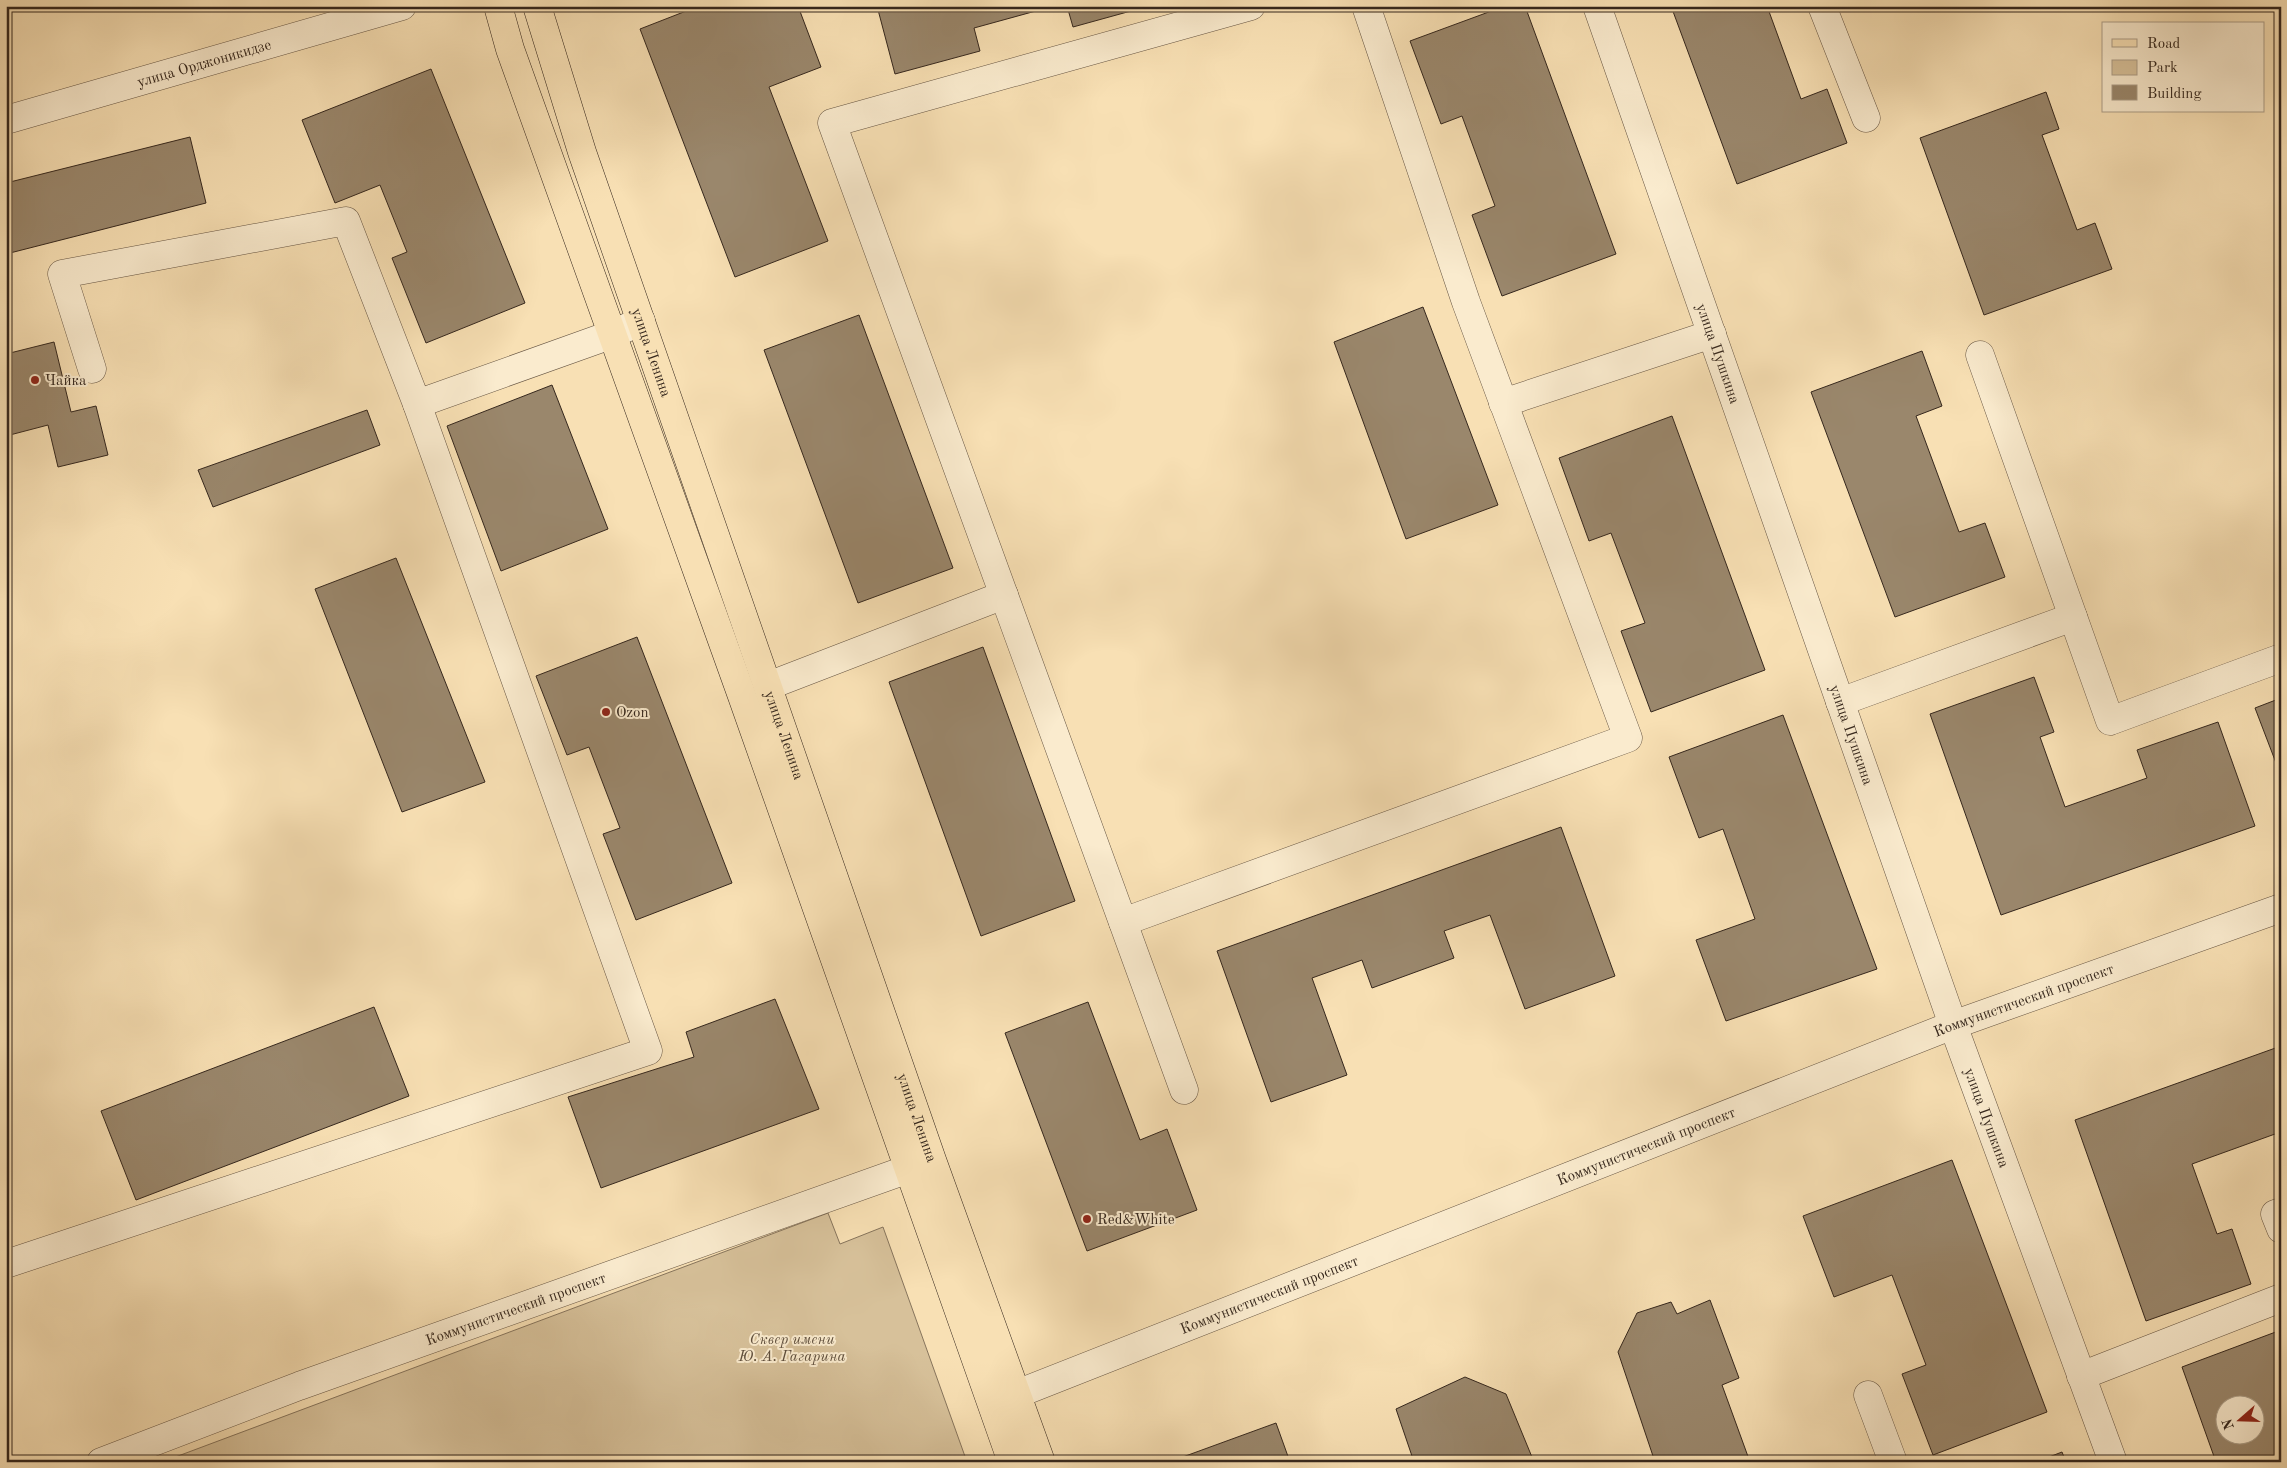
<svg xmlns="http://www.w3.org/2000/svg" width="2287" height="1468" viewBox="0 0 2287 1468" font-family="'Old Standard TT',serif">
  <rect width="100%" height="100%" fill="#f8e0b4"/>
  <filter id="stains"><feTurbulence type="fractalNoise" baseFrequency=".004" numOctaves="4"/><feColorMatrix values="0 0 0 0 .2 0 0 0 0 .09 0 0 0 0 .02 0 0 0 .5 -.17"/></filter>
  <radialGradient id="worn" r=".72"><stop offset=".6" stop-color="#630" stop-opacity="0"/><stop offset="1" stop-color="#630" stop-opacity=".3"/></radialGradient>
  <polygon fill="#d7c19a" stroke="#86745c" points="828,1213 840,1244 883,1227 967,1462 162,1462"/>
  <g fill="#9a876c" stroke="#35271d" fill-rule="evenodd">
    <polygon points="699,6 798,6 821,67 769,87 828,241 735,277 640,29"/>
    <polygon points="877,6 1054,6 974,28 980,51 895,74"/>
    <polygon points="1067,6 1149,6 1073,27"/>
    <polygon points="1505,6 1525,6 1616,254 1502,296 1472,215 1495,206 1462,116 1441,124 1410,41"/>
    <polygon points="1671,6 1767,6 1801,99 1827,89 1847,143 1737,184"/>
    <polygon points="431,69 525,303 426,343 392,258 407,252 380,185 335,203 302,120"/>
    <polygon points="2046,92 2059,129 2042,135 2077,230 2095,223 2112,269 1984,315 1920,138"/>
    <polygon points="190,137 206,203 6,254 6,183"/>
    <polygon points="1423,307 1498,505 1406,539 1334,342"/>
    <polygon points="859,315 953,568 858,603 764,350"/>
    <polygon points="54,342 71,412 96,406 108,455 58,467 48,425 6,436 6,354"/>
    <polygon points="1922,351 1942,406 1916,416 1959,532 1985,523 2005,577 1895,617 1811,392"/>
    <polygon points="552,385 608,529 501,571 447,426"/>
    <polygon points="367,410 380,445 213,507 198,470"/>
    <polygon points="1672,416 1765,670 1651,712 1621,631 1645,623 1611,533 1589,541 1559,458"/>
    <polygon points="396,558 485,782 402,812 315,589"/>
    <polygon points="637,637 732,883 636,920 603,834 620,828 589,747 567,755 536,676"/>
    <polygon points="983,647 1075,901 981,936 889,682"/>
    <polygon points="2034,677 2054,732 2040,737 2065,807 2147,778 2137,750 2218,722 2255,826 2001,915 1930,714"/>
    <polygon points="2281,698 2281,776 2255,708"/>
    <polygon points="1783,715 1877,969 1726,1021 1696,940 1755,919 1723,829 1699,838 1669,757"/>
    <polygon points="1561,827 1615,976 1525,1009 1490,915 1444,931 1454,958 1372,988 1362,960 1312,978 1347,1075 1271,1102 1217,951"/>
    <polygon points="775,999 819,1109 601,1188 568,1097 694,1057 686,1032"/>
    <polygon points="1088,1002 1140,1140 1167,1129 1197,1210 1087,1251 1005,1033"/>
    <polygon points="374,1007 409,1096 136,1200 101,1111"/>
    <polygon points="2281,1046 2281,1151 2275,1134 2192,1164 2217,1234 2232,1229 2251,1284 2146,1321 2075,1120"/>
    <polygon points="1952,1160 2047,1412 1933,1455 1902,1374 1926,1365 1892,1275 1834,1297 1803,1216"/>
    <polygon points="1710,1300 1739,1378 1722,1385 1750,1462 1655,1462 1618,1352 1637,1313 1671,1302 1677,1314"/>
    <path d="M2281 1330V1462H2216L2182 1367ZM2224 1406H2254V1436H2224Z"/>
    <polygon points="1465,1377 1506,1394 1534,1462 1414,1462 1396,1409"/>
    <polygon points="1276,1423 1290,1462 1169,1462"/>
    <polygon points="2062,1452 2066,1462 2036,1462"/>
  </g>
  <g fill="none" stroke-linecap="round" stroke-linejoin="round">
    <g stroke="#665543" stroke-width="29">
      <g id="minor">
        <path id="s1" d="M1597 6 1953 1025 2113 1462"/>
        <polyline points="1822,6 1866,118"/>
        <path id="s2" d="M6 120 402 6"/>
        <polyline points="1980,355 2110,721 2281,658"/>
        <polyline points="92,369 62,274 346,221 417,404 613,334 641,321"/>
        <polyline points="1503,403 1712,334"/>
        <polyline points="768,686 1004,595"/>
        <polyline points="1840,702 2073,617"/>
        <polyline points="1123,922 1628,738 1466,302 1366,6"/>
        <polyline points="1184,1090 832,123 1251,6"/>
        <polyline points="2281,1212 2275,1214 2281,1229"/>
        <polyline points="6,1264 648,1051 417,404"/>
        <polyline points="2081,1376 2281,1298"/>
        <path id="s3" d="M1017 1394 1953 1025 2281 908"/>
        <polyline points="1868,1395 1893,1462"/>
        <path id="s4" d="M101 1462 299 1386 931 1161"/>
      </g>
    </g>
    <g stroke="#35271d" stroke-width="29">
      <g id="major">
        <polyline points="498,6 510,49 742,696 1012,1462"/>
        <path id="s5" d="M537 6 582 152 932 1160 1041 1462"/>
      </g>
    </g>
    <use href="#minor" stroke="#faebce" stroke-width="28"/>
    <use href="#major" stroke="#f8e0b4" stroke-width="28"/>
  </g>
  <g fill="#8f2418" stroke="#faebce" stroke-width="2">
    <circle cx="35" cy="380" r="5"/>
    <circle cx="606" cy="712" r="5"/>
    <circle cx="1087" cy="1219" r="5"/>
  </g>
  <g text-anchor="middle" stroke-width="4" stroke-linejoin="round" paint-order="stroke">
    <g font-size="15" fill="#35271d" stroke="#faebce">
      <text dy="5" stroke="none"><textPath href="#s2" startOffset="206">улица Орджоникидзе</textPath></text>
      <text dy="5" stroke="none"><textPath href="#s5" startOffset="365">улица Ленина</textPath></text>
      <text dy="5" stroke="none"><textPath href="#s1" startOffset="368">улица Пушкина</textPath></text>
      <text dy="5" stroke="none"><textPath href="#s5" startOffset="770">улица Ленина</textPath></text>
      <text dy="5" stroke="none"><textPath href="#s1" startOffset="772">улица Пушкина</textPath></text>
      <text dy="5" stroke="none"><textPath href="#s3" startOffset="1081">Коммунистический проспект</textPath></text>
      <text dy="5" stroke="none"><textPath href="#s1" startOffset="1178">улица Пушкина</textPath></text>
      <text dy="5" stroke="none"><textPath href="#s5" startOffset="1175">улица Ленина</textPath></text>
      <text dy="5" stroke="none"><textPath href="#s3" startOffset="676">Коммунистический проспект</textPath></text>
      <text dy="5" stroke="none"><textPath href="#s3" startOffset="271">Коммунистический проспект</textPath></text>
      <text dy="5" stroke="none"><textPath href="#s4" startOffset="442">Коммунистический проспект</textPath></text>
    </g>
    <g font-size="15" fill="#35271d" stroke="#faebce" text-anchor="start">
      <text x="45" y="385">Чайка</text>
      <text x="616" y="717">Ozon</text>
      <text x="1097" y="1224">Red&amp;White</text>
    </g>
    <g font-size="15" font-style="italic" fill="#5e4e3c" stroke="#faebce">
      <text x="792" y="1344">Сквер имени<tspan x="792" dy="17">Ю. А. Гагарина</tspan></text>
    </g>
  </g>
  <rect width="2287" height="1468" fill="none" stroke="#f8e0b4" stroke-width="25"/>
  <rect x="8" y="8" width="2272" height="1453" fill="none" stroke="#35271d" stroke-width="2.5"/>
  <rect x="12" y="12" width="2262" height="1443" fill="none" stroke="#35271d"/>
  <rect x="2102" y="22" width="162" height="90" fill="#faebce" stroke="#ab9d87"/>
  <rect x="2112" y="39" width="25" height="8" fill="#f8e0b4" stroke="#ab9d87"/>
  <text x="2147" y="48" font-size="15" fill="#35271d">Road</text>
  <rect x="2112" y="60" width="25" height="15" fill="#d7c19a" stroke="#ab9d87"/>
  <text x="2147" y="72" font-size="15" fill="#35271d">Park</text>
  <rect x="2112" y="85" width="25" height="15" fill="#9a876c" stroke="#ab9d87"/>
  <text x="2147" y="98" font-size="15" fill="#35271d">Building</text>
  <g transform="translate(2240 1420) rotate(250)"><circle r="24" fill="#faebce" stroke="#ab9d87"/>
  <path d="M0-4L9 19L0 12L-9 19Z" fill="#8f2418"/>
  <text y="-8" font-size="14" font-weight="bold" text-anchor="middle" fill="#35271d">N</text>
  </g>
  <rect width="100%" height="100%" filter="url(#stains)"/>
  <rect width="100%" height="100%" fill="url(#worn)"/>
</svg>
